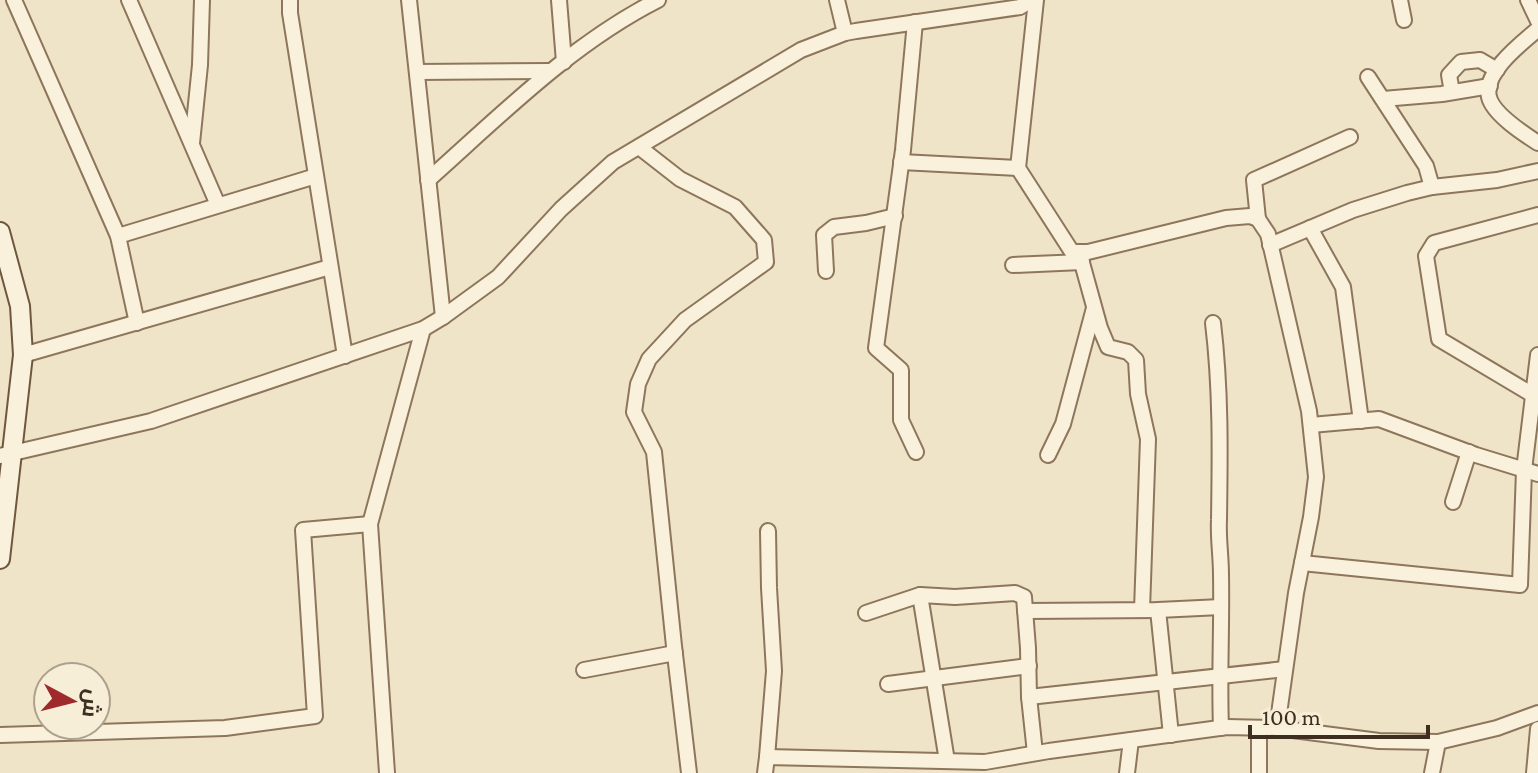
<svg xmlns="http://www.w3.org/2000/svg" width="1538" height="773" viewBox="0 0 1538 773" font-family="'Crimson Pro',Cairo,serif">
  <rect width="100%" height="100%" fill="#f0e4c8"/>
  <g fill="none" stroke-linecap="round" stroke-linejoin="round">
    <g stroke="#8d765c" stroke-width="18">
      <g id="street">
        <polyline points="14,0 118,236 137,323"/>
        <polyline points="129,0 218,205"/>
        <polyline points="290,0 290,13 345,356"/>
        <polyline points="409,0 443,317"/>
        <polyline points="559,0 564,62"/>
        <polyline points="837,0 845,33"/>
        <polyline points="1036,0 1018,168 1072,252 1088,252 1226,218 1250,216 1258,219 1268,234 1309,411 1316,477 1311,517 1296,593 1277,728"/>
        <polyline points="1400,0 1404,20"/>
        <polyline points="1528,0 1538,21"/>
        <polyline points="915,22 903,150 876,348 901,370 901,420 916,452"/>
        <path d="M1538 29C1522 43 1483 72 1489 97 1493 114 1524 134 1538 143"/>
        <polyline points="417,72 550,71"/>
        <polyline points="1368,77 1426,166 1432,187"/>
        <polyline points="1452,92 1449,75 1461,62 1480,60 1497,70"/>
        <polyline points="1383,99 1442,94 1490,86"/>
        <polyline points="192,143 200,65 202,0"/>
        <polyline points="639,147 680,179 735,207 764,240 766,262 685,320 649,359 638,384 634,412 654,452 674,646 689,773"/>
        <polyline points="901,162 1018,168"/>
        <path d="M428 180C500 116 571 44 658 0"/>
        <polyline points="1258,219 1254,180 1350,137"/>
        <polyline points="1310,228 1343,287 1361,421"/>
        <polyline points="118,236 316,176"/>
        <polyline points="1270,245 1353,210 1407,193 1432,187 1497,180 1538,171"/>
        <polyline points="1079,252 1100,328 1108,347 1128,352 1136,360 1138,394 1148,439 1142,610"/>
        <polyline points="1013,265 1082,262"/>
        <polyline points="826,271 824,235 834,227 866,223 895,216"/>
        <path d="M1213 323C1221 389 1220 454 1219 520 1218 538 1221 556 1221 575 1222 626 1219 677 1221 728"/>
        <polyline points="23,355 330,267"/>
        <polyline points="1533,395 1439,339 1426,256 1434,243 1538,215"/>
        <polyline points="1311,425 1379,419 1476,455 1538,474"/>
        <polyline points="1048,455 1063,424 1094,308"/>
        <polyline points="0,456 151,421 423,329 443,317 498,277 561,209 613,162 801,50 845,33 856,31 1020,7 1031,0"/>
        <polyline points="1453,502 1469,452"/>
        <polyline points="1302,563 1520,585 1524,470 1538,355"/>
        <polyline points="920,595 947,761"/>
        <polyline points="1158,610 1171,735"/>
        <polyline points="1025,611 1158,610 1221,607"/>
        <polyline points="866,613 920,595 955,597 1015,593 1024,597 1028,648 1029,697 1035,753"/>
        <polyline points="584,670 675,653"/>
        <polyline points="888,684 1029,666"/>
        <polyline points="1029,697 1285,669"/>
        <polyline points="0,735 225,728 315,716 303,530 370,524"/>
        <polyline points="767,757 774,671 769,588 768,531"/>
        <polyline points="387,773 370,524 423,329"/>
        <polyline points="765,773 767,757 985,762 1049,751 1227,727 1277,728 1379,741 1438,742 1497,728 1538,713"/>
        <polyline points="1127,773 1131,740"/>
        <polyline points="1259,773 1259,728"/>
        <polyline points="1432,773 1438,742"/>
        <polyline points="1534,773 1538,729"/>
      </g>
    </g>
    <g stroke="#6f573f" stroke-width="22">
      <polyline id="secondary" points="0,232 20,306 23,355 0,559"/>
    </g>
    <use href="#street" stroke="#faf1dc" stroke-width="14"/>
    <use href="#secondary" stroke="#faf1dc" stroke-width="18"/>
  </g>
  <g transform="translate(72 701) rotate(97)"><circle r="38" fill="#f7eed8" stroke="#ada18e" stroke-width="2"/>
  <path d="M0-6L14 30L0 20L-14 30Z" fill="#9e2a2b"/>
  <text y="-12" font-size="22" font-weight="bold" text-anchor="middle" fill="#3d2e20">ش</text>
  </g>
  <path d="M1250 725v12h178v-12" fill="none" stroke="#3d2e20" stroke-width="4"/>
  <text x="1262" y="725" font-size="24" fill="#3d2e20" stroke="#f7eed8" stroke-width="6" paint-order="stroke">100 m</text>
</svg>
